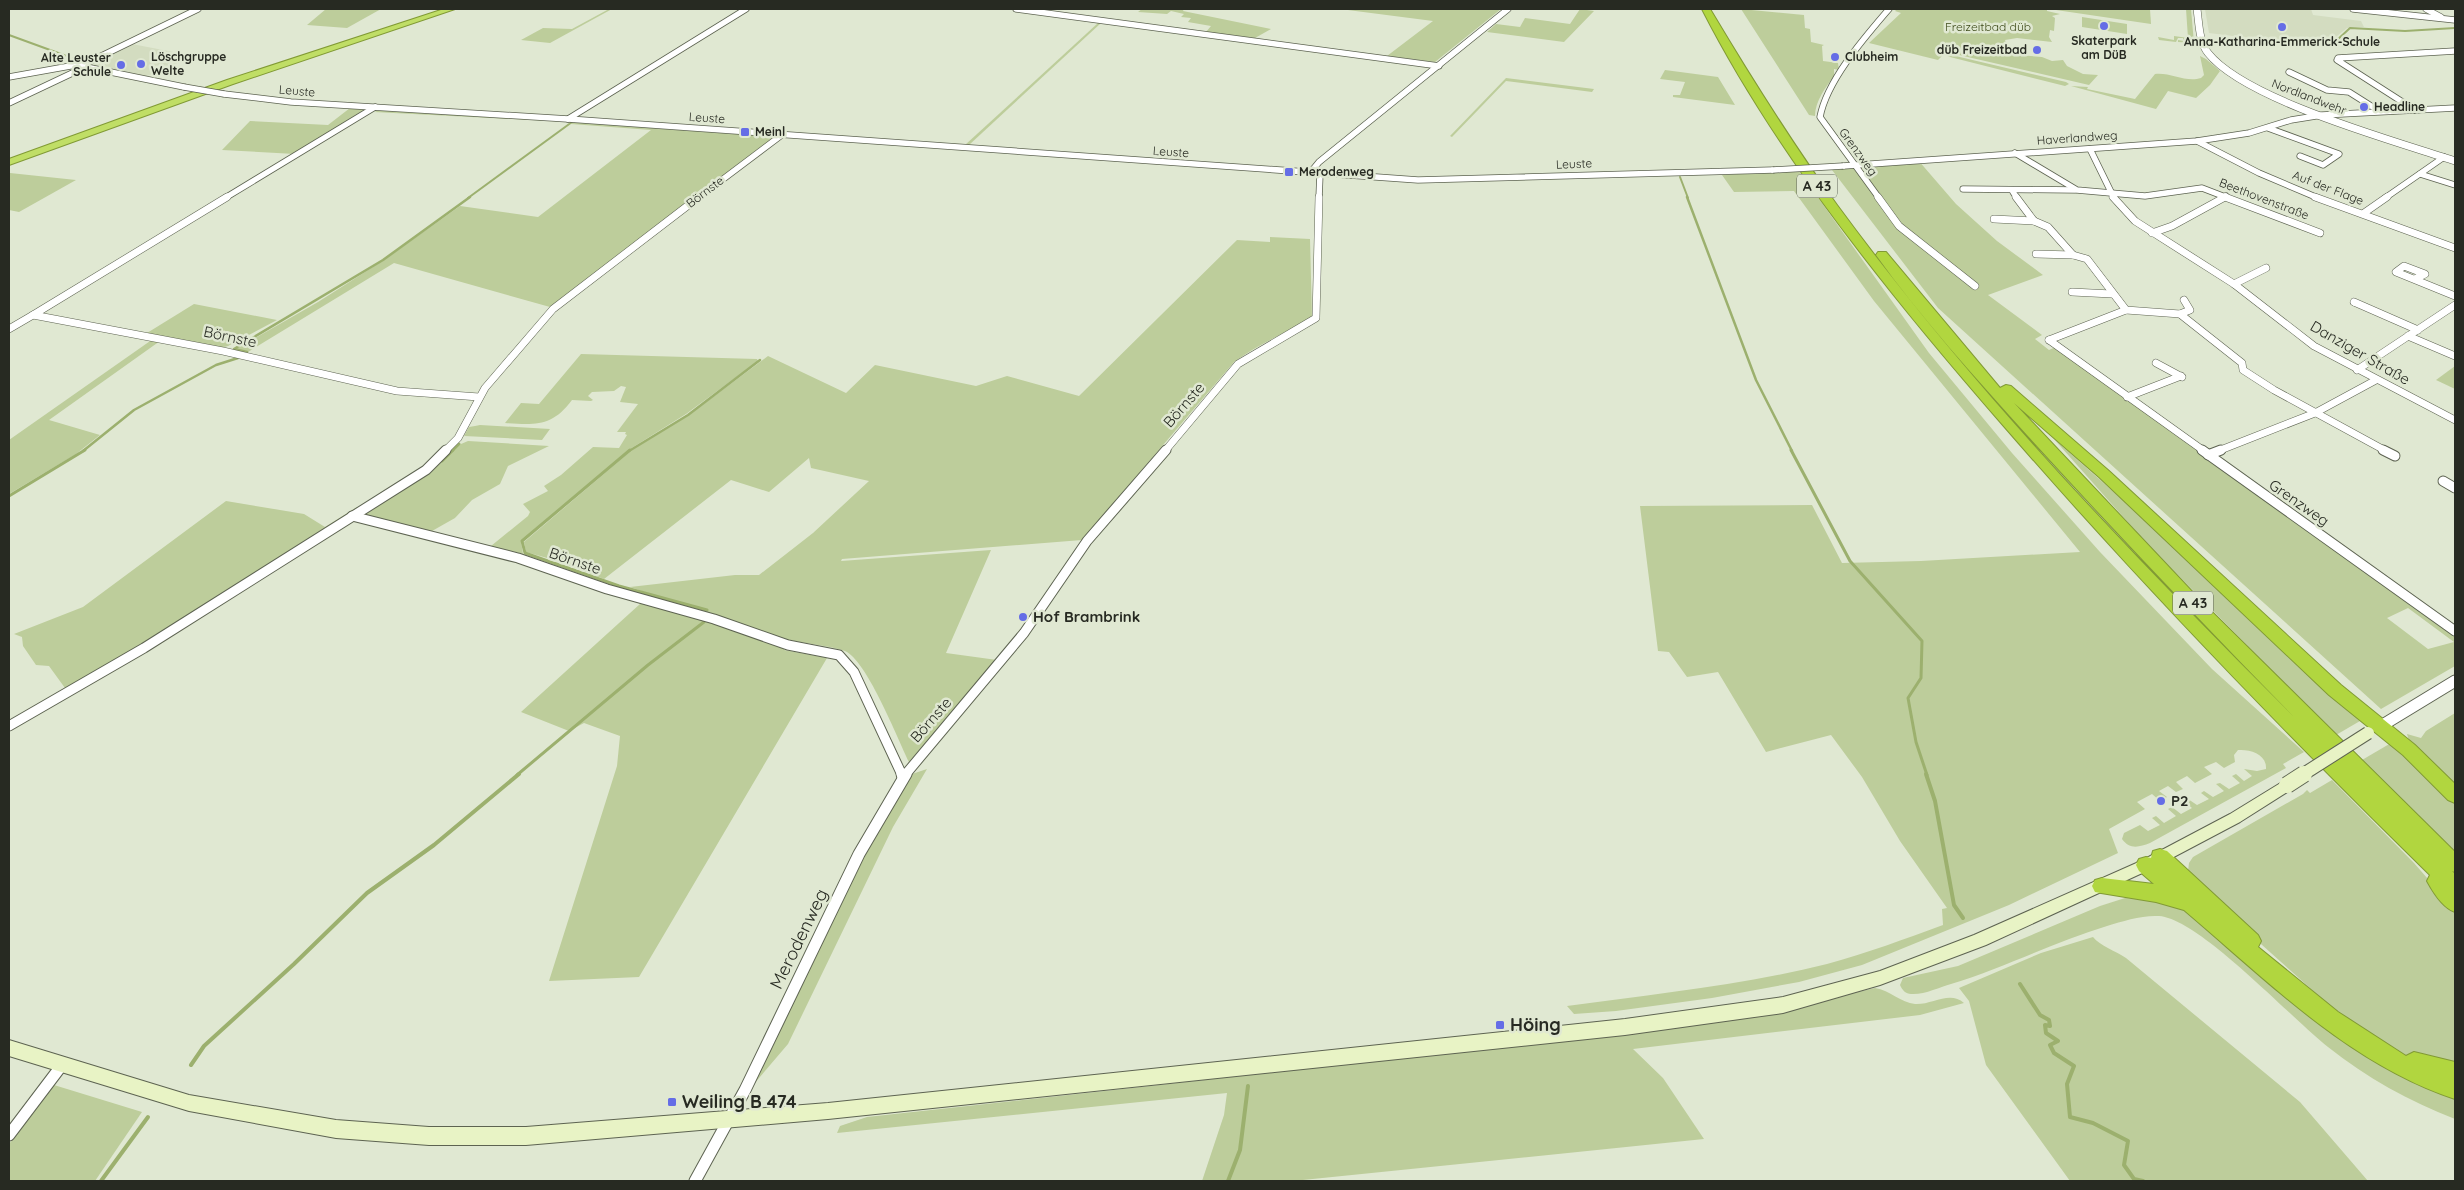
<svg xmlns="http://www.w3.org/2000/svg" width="2464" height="1190" viewBox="0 0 2464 1190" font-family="Quicksand,sans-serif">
  <rect width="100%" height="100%" fill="#e0e8d2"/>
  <g fill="#d3dcc0">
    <polygon points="2205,9 2311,9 2313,15 2361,21 2364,27 2347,28 2332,40 2312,46 2209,33"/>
    <polygon points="132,44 194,56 145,77 91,66"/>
  </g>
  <g fill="#bdcd9b" fill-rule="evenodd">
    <polygon points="326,9 381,9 347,28 307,25"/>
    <polygon points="609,9 612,9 550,43 521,40 543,28 572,29"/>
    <polygon points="1142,9 1184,9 1183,11 1271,29 1255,38 1206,32 1211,26 1188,22 1191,18 1181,17 1184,14 1171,11 1167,14 1138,12"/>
    <polygon points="1340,9 1501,9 1435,62 1387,56 1433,21"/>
    <polygon points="1580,9 1594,11 1564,42 1487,32 1496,24 1520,27 1525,18 1570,24"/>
    <path d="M1741 9 1804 15 1805 28 1810 29 1811 42 1824 45 1822 46 1823 61 1838 63 1839 70 1834 69V76C1826 87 1815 101 1815 116L1809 115Z"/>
    <polygon points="1897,9 2047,9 2047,11 2060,14 2052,16 2055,18 2054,31 2050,30 2049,37 2052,42 2017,38 2005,40 2007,45 1995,44 1999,51 2016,52 2018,55 2042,57 2052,61 2063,60 2067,66 2083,74 2098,75 2089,85 1946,52 1938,60 1869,43 1901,13 1895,11"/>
    <polygon points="2056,9 2150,9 2151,24 2056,10"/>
    <polygon points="2186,9 2191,9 2194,43 2178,42 2178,40 2184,41 2183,38 2178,38 2176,42 2159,40 2158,37 2174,40 2174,36 2188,38"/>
    <polygon points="2082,17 2127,24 2127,34 2082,27"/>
    <polygon points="1098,23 1101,23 969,145 965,145"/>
    <polygon points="1947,54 2066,82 2069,84 2065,86 1950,57 1945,55"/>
    <path d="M2200 56 2206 59 2220 71 2210 85 2196 98 2168 91 2156 109 2071 86 2088 87 2087 89 2135 99 2155 74C2170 72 2186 83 2201 78L2204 75Z"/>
    <polygon points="1665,70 1718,77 1735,105 1673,97 1673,95 1680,95 1685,82 1660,79"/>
    <polygon points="1506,78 1594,89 1592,92 1506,81 1452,137 1450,136"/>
    <polygon points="350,108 365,109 366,112 295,154 222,150 250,121 328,125"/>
    <polygon points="380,110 561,121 571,122 374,112"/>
    <polygon points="573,122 776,137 550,307 394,263 248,352 236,349 318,302 384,260 460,206 538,217 651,130 571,124"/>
    <path d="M1918 160 1956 204 1997 241 2043 275 1988 295 2042 335 2035 339 2049 350 2058 346 2455 631V666L2381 709 1938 308 1832 170ZM2408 608 2454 642 2428 649 2387 618Z"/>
    <path d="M1784 171H1799L1929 353 2012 453 2100 552 2212 669 2304 752 2283 764 2286 768 2150 843C2139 847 2130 850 2122 839L2124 833 2140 825 2148 831 2160 825 2152 818 2156 816 2164 823 2176 816 2168 809 2172 807 2181 814 2192 808 2184 801 2188 799 2197 805 2209 799 2201 793 2204 791 2213 797 2224 791 2216 784 2220 783 2229 789 2240 783 2232 776 2236 774 2244 781 2252 776 2244 769 2257 771 2266 769C2267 754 2250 749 2238 750L2234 755 2235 762 2224 768 2216 762 2204 767 2212 774 2195 783 2187 776 2176 782 2183 789 2176 792 2168 786 2159 791 2167 797 2160 801 2152 794 2137 802 2145 809 2109 829 2118 853 2009 905 1862 965 1799 982 1712 998 1616 1011 1574 1014 1567 1006C1654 994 1743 985 1827 964 1867 953 1905 939 1943 925L1942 909 1947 908 1900 841 1862 777 1831 735 1766 752 1718 672 1687 677 1669 652 1658 651 1640 506 1812 505 1842 563 1921 561 2080 552 1874 301 1794 191 1734 192 1722 175Z"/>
    <polygon points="9,173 10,173 76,180 19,212 9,210"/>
    <path d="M1270 237 1310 239 1312 317C1286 333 1258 344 1234 362L1082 540 842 559 841 561 991 550 946 653 997 660 909 762C897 737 869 666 847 652 838 647 802 643 790 640L784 650 827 658 639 977 549 981 617 766 620 736 584 723 569 731 521 712 651 594 630 587 735 575H759L813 533 869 481 811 468 809 458 769 492 731 480 604 579 561 562 526 552 524 542 632 450 689 415 768 356 846 393 875 365 976 386 1007 376 1079 396 1237 240 1270 242Z"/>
    <polygon points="194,304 277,320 228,346 220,348 147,333"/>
    <polygon points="153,339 160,341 49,420 100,435 76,454 9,494 9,440"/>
    <path d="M581 354 757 359 758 361 686 414 630 449 521 541 523 554 491 546 528 516 530 512 523 504 548 491 544 486 561 475 593 447 619 448 627 435 625 434 626 432H617L638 404 620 402 626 387 621 386 614 391 592 392 588 396 593 400 591 401 572 400C552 427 535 425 505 423L521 403 539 404Z"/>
    <polygon points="2455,366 2455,389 2436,380"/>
    <polygon points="475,426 480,425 550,429 542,440 464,436 469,427"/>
    <polygon points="2053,438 2180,551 2360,721 2336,735 2149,546"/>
    <polygon points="468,441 549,446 508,466 500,484 472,500 455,518 432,531 366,516 365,511 459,442 461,444"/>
    <polygon points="226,501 304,514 325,527 357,507 359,508 156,636 65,688 49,666 36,665 23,646 22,637 14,634 83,607"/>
    <path d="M2455 713V789C2440 774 2412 755 2407 734L2421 738 2426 731Z"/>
    <polygon points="2391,743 2455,803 2455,851 2362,760"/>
    <polygon points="927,769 893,827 788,1044 742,1098 903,777"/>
    <polygon points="2332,780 2414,863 2455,910 2455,1068 2427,1063 2405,1056 2340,1015 2213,901 2188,871 2189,863 2193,857 2303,794 2307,790 2310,793"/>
    <path d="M2139 896 2185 908 2408 1075 2455 1093V1119C2409 1101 2367 1078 2328 1047 2292 1019 2200 919 2159 916 2142 915 2123 921 2107 926 2054 942 2004 968 1951 984 1940 987 1924 995 1911 994 1906 994 1902 990 1900 985L1903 978 1958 966 2100 906 2125 898Z"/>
    <path d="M2093 937C2100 946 2116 951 2126 958L2300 1102 2368 1181H2070L1986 1065 1969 1001 1959 988 2041 953Z"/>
    <path d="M1875 988C1890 990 1901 1003 1915 1004 1932 1005 1950 990 1964 1003L1920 1015 1633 1049 1663 1078 1704 1139 1293 1181H1202L1224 1115 1227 1093 837 1133 840 1126 867 1117 1669 1029 1759 1015Z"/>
    <polygon points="54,1085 142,1112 95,1181 9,1181 9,1144"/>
  </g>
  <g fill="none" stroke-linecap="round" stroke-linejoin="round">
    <g stroke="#9cb06e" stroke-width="2">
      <polyline points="9,35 83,62"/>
      <polyline points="2322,44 2336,41 2350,28 2405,31 2455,28"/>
      <polyline points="1680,177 1688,198"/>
      <polyline points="468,198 572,122"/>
    </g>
    <g stroke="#9cb06e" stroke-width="2.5">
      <polyline points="1687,197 1756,380 1792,451"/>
      <polyline points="247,352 234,349 383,260 470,197"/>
      <polyline points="83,451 134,410 216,365 238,358"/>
      <polyline points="452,451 459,444"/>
      <polyline points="629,451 688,415 760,360"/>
    </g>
    <g stroke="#9cb06e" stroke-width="3">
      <polyline points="630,450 522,541 525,553 619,586 707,610"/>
      <polyline points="1791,450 1850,561 1922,641 1921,678 1908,698 1916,742 1927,775"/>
      <polyline points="442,461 453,450"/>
      <polyline points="9,496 85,450"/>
      <polyline points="517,775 648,665 704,622"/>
    </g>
    <g stroke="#9cb06e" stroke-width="4">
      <polyline points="1926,774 1935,801 1954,905 1963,918"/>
      <polyline points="2020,984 2040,1015 2049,1020 2050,1026 2045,1025 2046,1033 2058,1041 2050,1045 2054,1053 2074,1066 2067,1084 2070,1117 2093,1123 2128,1141 2124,1165 2134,1179 2143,1181"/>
      <polyline points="191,1065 204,1046 294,964 367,893 434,845 519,774"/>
      <polyline points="101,1181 148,1117"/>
      <polyline points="1228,1181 1240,1150 1248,1086"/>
    </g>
    <g stroke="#5d6351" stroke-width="7">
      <g id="minor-far3">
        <polyline points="1016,9 1439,66"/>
        <polyline points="2353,9 2455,20"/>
        <polyline points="2426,9 2441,17"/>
        <polyline points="83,64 86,67 184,87"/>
        <polyline points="2289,72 2327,90 2349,92 2379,111"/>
        <polyline points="9,77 87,63 198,9"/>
        <polyline points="224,94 291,102 568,119 1418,180 1773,170"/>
        <polyline points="9,103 83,68"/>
        <polyline points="2415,110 2337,60 2338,58 2455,51"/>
        <polyline points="568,119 746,9"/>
        <polyline points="2268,128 2339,154 2323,165 2300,156"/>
        <polyline points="2197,141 2259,173 2318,198"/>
        <polyline points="2090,149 2114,198"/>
        <polyline points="2015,153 2077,190 2145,196 2202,188 2228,198"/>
        <polyline points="1843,166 2197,141 2249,133 2291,120 2322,115 2455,108"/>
        <polyline points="1310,173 1319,162 1508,9"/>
        <polyline points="2420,174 2455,185"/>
        <polyline points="1963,189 2075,190"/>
        <polyline points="2013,192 2017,198"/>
        <polyline points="225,198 375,107"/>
        <polyline points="698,198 783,134"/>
        <polyline points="1319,198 1320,174"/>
        <path d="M1879 198 1820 117C1827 80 1865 37 1889 9"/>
        <polyline points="2222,198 2226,196"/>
        <polyline points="2385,198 2444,157"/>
      </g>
    </g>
    <g stroke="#5d6351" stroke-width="8">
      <g id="minor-far2">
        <polyline points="227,197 33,315 223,351 397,391 479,397"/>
        <polyline points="1878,197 1899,226 1975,286"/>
        <polyline points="2016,197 2034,221 2048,227 2073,255 2087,259 2126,310 2180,314 2242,363 2243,370 2274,390 2386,451"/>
        <polyline points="2113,197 2135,221 2234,284 2314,346 2455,420"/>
        <polyline points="2225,197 2320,233"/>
        <polyline points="2315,197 2455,248"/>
        <polyline points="2364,213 2387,197"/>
        <polyline points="1994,219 2034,221"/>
        <polyline points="2152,233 2172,226 2225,197"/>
        <polyline points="2036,254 2073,255"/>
        <polyline points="2415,279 2425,274 2404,266 2396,272 2455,296"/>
        <polyline points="2234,284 2266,268"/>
        <polyline points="2072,292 2112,294"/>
        <polyline points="2354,302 2418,330"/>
        <polyline points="2180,314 2190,310 2184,300"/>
        <polyline points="9,329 33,315"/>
        <polyline points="2408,336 2455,356"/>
        <polyline points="2049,340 2204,451"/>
        <polyline points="2049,340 2126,310"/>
        <polyline points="2156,363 2182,377"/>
        <polyline points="2357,370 2455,305"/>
        <polyline points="2127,397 2181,376"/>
        <polyline points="445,451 458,438 485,388 553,309 699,197"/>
        <polyline points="1165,451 1238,364 1316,318 1319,197"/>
        <polyline points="2218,451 2315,413 2376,380"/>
      </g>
    </g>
    <g stroke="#5d6351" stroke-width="11">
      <g id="minor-far1">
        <polyline points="2202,450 2455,631"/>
        <polyline points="2383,450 2395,456"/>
        <polyline points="2208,455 2221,450"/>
        <polyline points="2443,481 2455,488"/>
        <polyline points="352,516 518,558 607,589 714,619 788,645 839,655 854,672 902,775"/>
        <polyline points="9,726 144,648 426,470 446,450"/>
        <polyline points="905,775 1024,633 1087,541 1166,450"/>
      </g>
    </g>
    <g stroke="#5d6351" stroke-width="13">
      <g id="minor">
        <polyline points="902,774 903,777"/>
        <polyline points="9,1135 62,1065"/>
        <polyline points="695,1181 745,1090 859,854 906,774"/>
      </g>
    </g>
    <g stroke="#5d6351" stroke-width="8">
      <path id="tertiary-far1" d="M2197 9C2199 23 2199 42 2208 53 2245 100 2395 141 2455 161"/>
    </g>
    <g stroke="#5d6351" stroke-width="13">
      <polyline id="tertiary" points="2381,726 2455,681"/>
    </g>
    <g stroke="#5d6351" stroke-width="2">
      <polygon id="secondary" points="2287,779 2292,781 2294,785 2292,789 2240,822 2151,869 1986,945 1880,985 1783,1013 1625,1035 828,1119 526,1145 429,1145 336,1138 189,1111 9,1056 9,1040 189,1095 336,1120 429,1127 526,1127 828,1103 1625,1019 1783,997 1880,971 1974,935 2141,861 2230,814"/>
    </g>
    <g stroke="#819a35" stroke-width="2">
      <polygon id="trunk" points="444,9 455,9 233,84 9,165 9,159 227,80"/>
    </g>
    <g stroke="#819a35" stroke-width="2">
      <g id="motorway">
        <path d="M1702 9H1710C1750 76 1791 142 1837 205 1974 392 2137 560 2301 724 2208 629 2116 533 2027 435 1975 377 1921 318 1876 255L1878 252H1886L2000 388 2006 385 2011 386 2109 471 2341 685 2415 745 2455 784V803L2448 800 2403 755 2329 695 2099 477 2014 403 2202 602 2455 852V872L2452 871 2455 874V912C2443 908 2433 892 2427 881L2430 875C2282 730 2138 581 2002 424 1893 299 1777 156 1702 9Z"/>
        <path d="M2160 849 2167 851 2258 935 2261 941 2258 947 2338 1012 2406 1056 2414 1052 2455 1062V1099C2349 1064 2268 981 2184 910L2156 902 2095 892 2092 886 2095 880 2102 878 2154 884 2139 871 2136 865 2139 859 2146 857 2151 858 2153 851Z"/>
      </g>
    </g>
    <use href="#minor-far3" stroke="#fff" stroke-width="5.5"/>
    <use href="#minor-far2" stroke="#fff" stroke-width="7"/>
    <use href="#minor-far1" stroke="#fff" stroke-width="9"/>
    <use href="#minor" stroke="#fff" stroke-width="11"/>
    <use href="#tertiary-far1" stroke="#fff" stroke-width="7"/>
    <use href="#tertiary" stroke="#fff" stroke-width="11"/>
    <use href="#secondary" fill="#e8f3c5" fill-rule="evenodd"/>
    <use href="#trunk" fill="#c0de66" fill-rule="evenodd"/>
    <use href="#motorway" fill="#b1d63f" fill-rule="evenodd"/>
    <g stroke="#5d6351" stroke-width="7" stroke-linecap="butt">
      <g id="minor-bridge">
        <polyline points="184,87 224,94"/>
        <polyline points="1773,170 1843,166"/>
      </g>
    </g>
    <g stroke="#5d6351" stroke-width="14" stroke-linecap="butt">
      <polyline id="secondary-bridge-far1" points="2302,775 2368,733"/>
    </g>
    <g stroke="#5d6351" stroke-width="18" stroke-linecap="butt">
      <polyline id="secondary-bridge" points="2287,785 2304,774"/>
    </g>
    <use href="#minor-bridge" stroke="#fff" stroke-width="5.5"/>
    <use href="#secondary-bridge-far1" stroke="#e8f3c5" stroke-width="12"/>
    <use href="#secondary-bridge" stroke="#e8f3c5" stroke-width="16"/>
  </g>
  <g fill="#656de6" stroke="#e0e8d2" stroke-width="2">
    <circle cx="2104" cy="26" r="5"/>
    <circle cx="2282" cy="27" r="5"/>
    <circle cx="2037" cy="50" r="5"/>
    <circle cx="1835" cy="57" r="5"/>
    <circle cx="141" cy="64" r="5"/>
    <circle cx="121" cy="65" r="5"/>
    <circle cx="2364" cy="107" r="5"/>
    <rect x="740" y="127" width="10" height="10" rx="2.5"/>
    <rect x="1284" y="167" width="10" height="10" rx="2.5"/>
    <circle cx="1023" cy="617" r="5"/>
    <circle cx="2161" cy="801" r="5"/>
    <rect x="1495" y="1020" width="10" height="10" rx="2.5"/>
    <rect x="667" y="1097" width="10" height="10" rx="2.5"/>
  </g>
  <g text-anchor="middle" stroke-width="5" stroke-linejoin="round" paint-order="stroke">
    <g font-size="12" fill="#3c4918" stroke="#e0e8d2">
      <text x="1988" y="31">Freizeitbad düb</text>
    </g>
    <g font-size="12" font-weight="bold" fill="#272a22" stroke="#e0e8d2" text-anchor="start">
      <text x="2104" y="45" text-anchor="middle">Skaterpark<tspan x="2104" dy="14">am DüB</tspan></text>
      <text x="2282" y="46" text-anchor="middle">Anna-Katharina-Emmerick-Schule</text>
      <text x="2027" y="54" text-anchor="end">düb Freizeitbad</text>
      <text x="151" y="61">Löschgruppe<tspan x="151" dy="14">Welte</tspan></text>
      <text x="1845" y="61">Clubheim</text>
      <text x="111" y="62" text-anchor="end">Alte Leuster<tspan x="111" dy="14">Schule</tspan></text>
      <text x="2374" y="111">Headline</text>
      <text x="755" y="136">Meinl</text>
      <text x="1299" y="176">Merodenweg</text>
    </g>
    <g font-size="12" fill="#272a22" stroke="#e0e8d2">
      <text transform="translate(297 91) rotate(5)" y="4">Leuste</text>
      <text transform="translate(2309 97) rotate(21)" y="4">Nordlandwehr</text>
      <text transform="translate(707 118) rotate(4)" y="4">Leuste</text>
      <text transform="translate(2077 138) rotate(-4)" y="4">Haverlandweg</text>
      <text transform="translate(1171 152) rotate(4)" y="4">Leuste</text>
      <text transform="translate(1858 152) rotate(54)" y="4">Grenzweg</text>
      <text transform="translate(1574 164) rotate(-2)" y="4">Leuste</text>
      <text transform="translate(2328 188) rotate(21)" y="4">Auf der Flage</text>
      <text transform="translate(705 192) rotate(-37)" y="4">Börnste</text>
      <text transform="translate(2264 199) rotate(21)" y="4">Beethovenstraße</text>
    </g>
    <g fill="#e0e8d2" stroke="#5e6357" stroke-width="1">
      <rect x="1797" y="174.5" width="40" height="23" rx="4"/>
      <rect x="2173" y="591.5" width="40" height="23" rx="4"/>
    </g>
    <g font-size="14" font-weight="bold" fill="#272a22">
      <text x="1817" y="191">A 43</text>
      <text x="2193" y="608">A 43</text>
    </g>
    <g font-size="15" fill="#272a22" stroke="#e0e8d2">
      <text transform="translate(230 337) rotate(12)" y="5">Börnste</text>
      <text transform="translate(2360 353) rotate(30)" y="5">Danziger Straße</text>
      <text transform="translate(1184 405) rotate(-49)" y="5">Börnste</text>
      <text transform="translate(2299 503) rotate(35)" y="5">Grenzweg</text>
      <text transform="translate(575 561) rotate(19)" y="5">Börnste</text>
      <text transform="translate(931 720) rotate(-49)" y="5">Börnste</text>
    </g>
    <g font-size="15" font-weight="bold" fill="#272a22" stroke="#e0e8d2" text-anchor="start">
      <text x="1033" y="622">Hof Brambrink</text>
      <text x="2171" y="806">P2</text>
    </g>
    <g font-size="18" fill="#272a22" stroke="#e0e8d2">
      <text transform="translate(799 939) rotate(-64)" y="6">Merodenweg</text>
    </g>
    <g font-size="18" font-weight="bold" fill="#272a22" stroke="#e0e8d2" text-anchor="start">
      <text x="1510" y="1031">Höing</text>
      <text x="682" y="1108">Weiling B 474</text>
    </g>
  </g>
  <rect width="2464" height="1190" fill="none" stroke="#272a22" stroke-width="20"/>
</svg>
